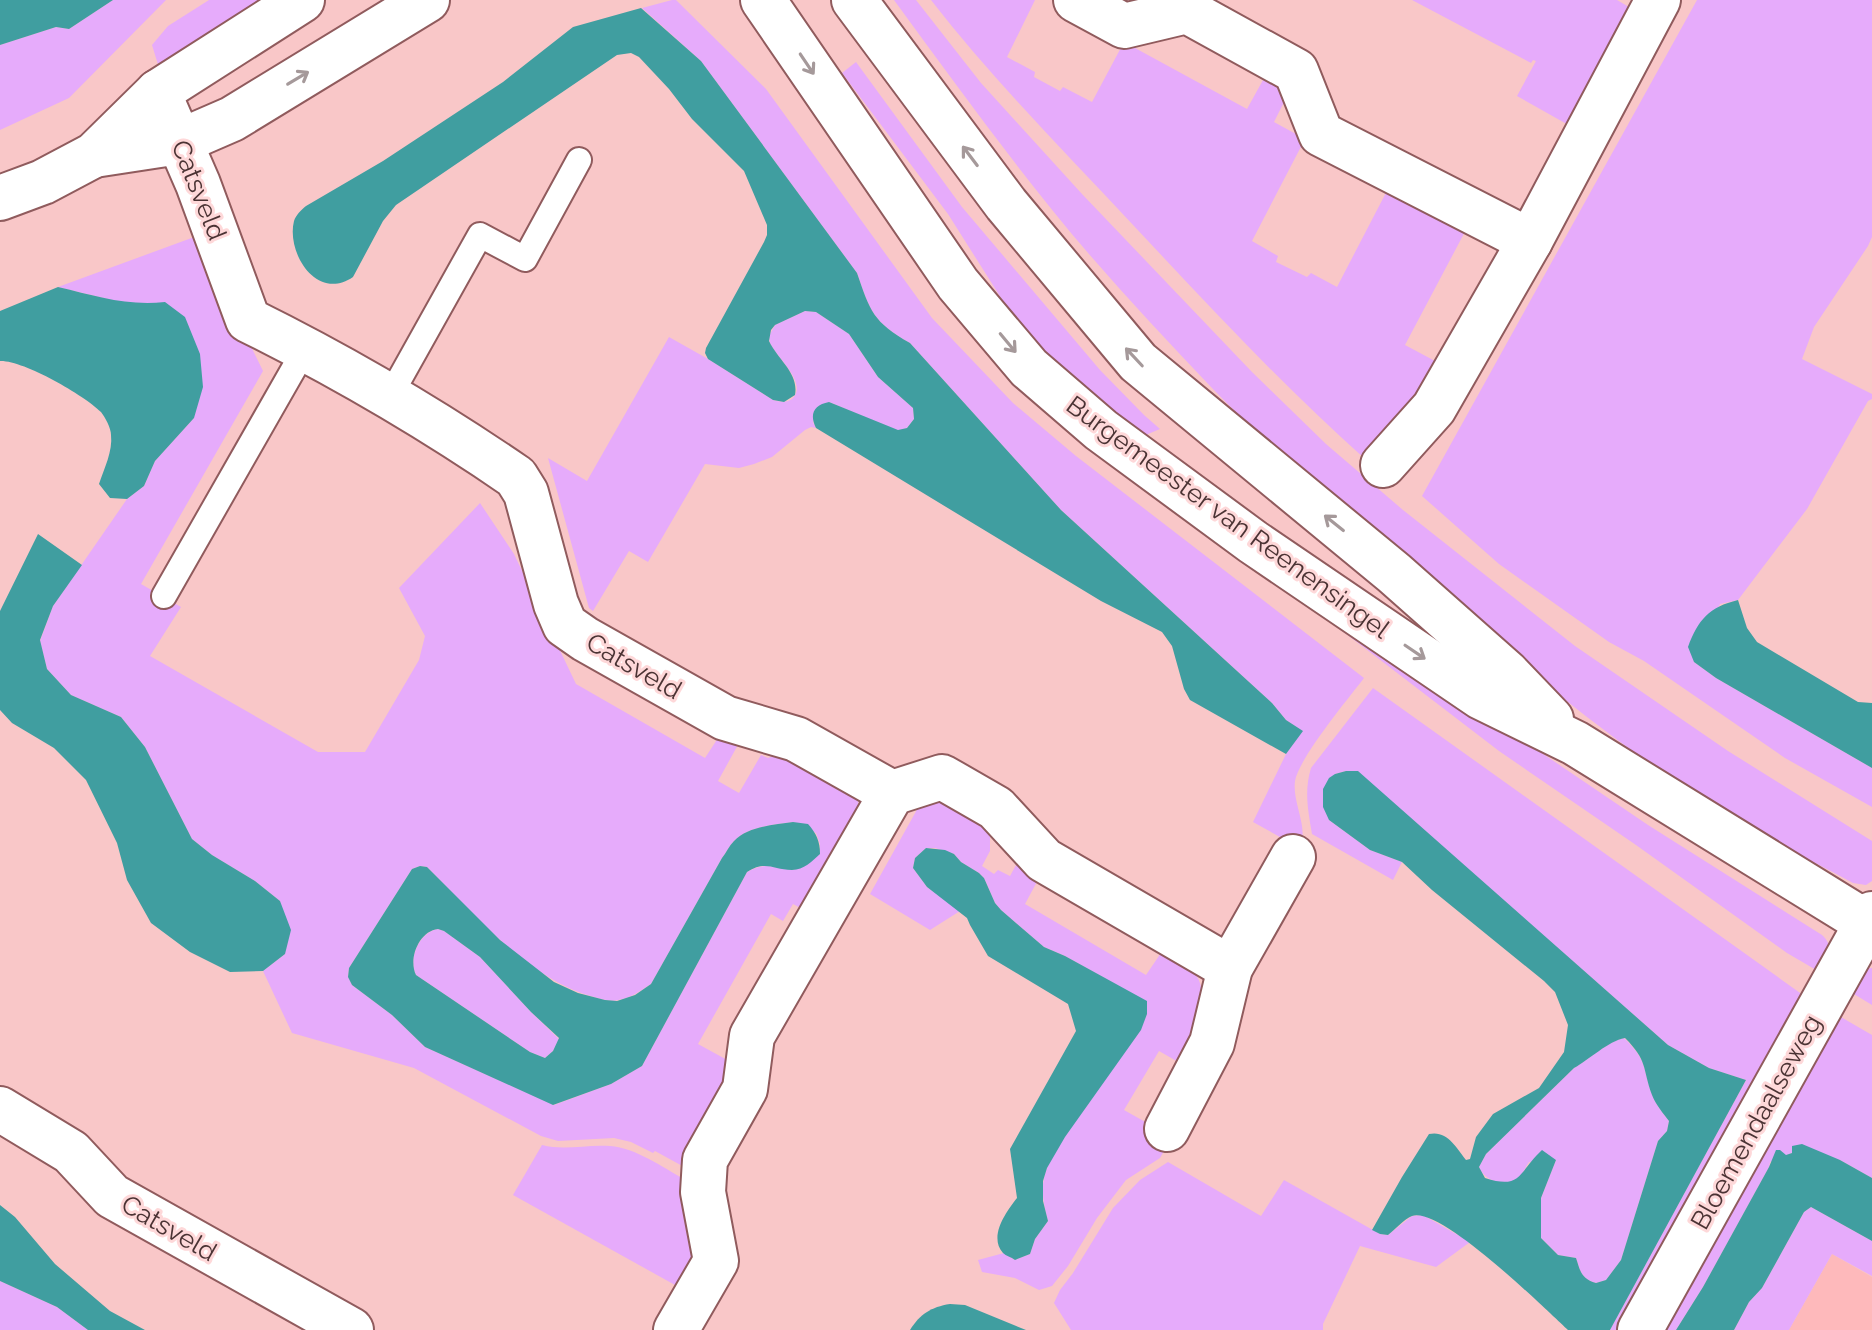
<svg xmlns="http://www.w3.org/2000/svg" width="1872" height="1330" viewBox="0 0 1872 1330" font-family="Raleway,sans-serif">
  <rect width="100%" height="100%" fill="#f9c7c8"/>
  <polygon fill="#feb9bb" points="1832,1254 1872,1277 1872,1330 1789,1330"/>
  <g fill="#e6abfb" fill-rule="evenodd">
    <polygon points="113,0 166,0 69,98 0,130 0,45 56,27 69,29"/>
    <polygon points="209,0 274,0 160,71 152,45 168,26"/>
    <path d="M672 0H676L766 89 932 318 1013 403 1076 456 1364 678C1348 699 1299 758 1295 781 1292 803 1309 827 1300 848L1253 822 1286 754 1302 731 1286 720 1272 703 1061 510 910 343C873 322 870 311 857 273L701 61 642 8Z"/>
    <path d="M894 0H916L981 83 1082 194 1252 372 1326 444 1403 510 1575 646 1728 751 1872 841V881L1866 885 1853 883C1805 857 1754 833 1708 803 1610 740 1520 665 1432 588 1357 524 1281 459 1212 388 1158 331 1103 273 1053 211 998 143 946 71 894 0Z"/>
    <path d="M931 0H1035L1007 57 1035 72 1034 77 1060 91 1063 87 1092 102 1124 42 1247 109 1263 80 1289 92 1274 122 1305 139 1252 241 1278 256 1276 262 1307 277 1311 273 1337 287 1390 185 1468 226 1405 345 1435 361 1385 456 1365 459C1283 386 1209 306 1134 226 1065 152 993 80 931 0Z"/>
    <polygon points="1412,0 1617,0 1634,10 1572,127 1517,96 1536,61 1533,60 1531,63"/>
    <polygon points="1697,0 1872,0 1872,237 1868,246 1814,327 1802,359 1872,394 1872,399 1868,401 1807,509 1738,600 1720,604 1694,662 1716,678 1872,768 1872,807 1785,758 1644,661 1609,642 1499,564 1422,496"/>
    <polygon points="856,62 962,207 1100,370 1144,415 1160,429 1148,434 1144,439 1084,398 1020,328 948,214 842,73"/>
    <path d="M197 236 263 371 141 584 181 607 150 656 318 752H365L419 660 425 636 399 588 480 503 514 554 576 684 705 758 722 732 739 743 718 781 739 793 761 755 768 758 792 750 849 786 858 800 859 813 808 912 793 904 783 921 771 914 698 1044 729 1061 731 1069 686 1168 655 1151 653 1153 631 1142 614 1138 558 1141 541 1136 414 1068 292 1033 263 971 285 954 280 901 255 881 212 855 192 839 145 747 121 717 71 695 47 669 40 641 53 606 127 499 144 486 155 461 194 418 165 303 128 304 58 287ZM793 822 816 833 820 844V854L793 870C776 867 763 862 747 872L642 1066 611 1084 554 1105 425 1047 392 1015 352 985 348 976 349 968 412 869 420 866 427 867C474 914 529 980 594 997 602 999 610 1002 618 1000 631 998 640 991 651 984L722 858C726 853 729 846 734 841 748 826 774 825 793 822Z"/>
    <path d="M805 311 816 312 849 334 878 377 913 408 914 419 907 428 898 431 829 402 813 422 816 428 811 427 805 430 772 457 754 464 739 468 705 464 648 562 629 551 593 611 589 608 548 458 587 481 669 337 708 359 773 400C780 402 786 403 792 399 808 385 780 360 773 348 769 342 770 343 769 336L775 325Z"/>
    <path d="M1246 557 1266 566 1648 825 1822 935C1835 946 1827 960 1823 974L1787 953 1636 845 1499 751Z"/>
    <path d="M1373 688 1810 1000 1626 1330H1610L1746 1080 1709 1068 1668 1045 1358 772 1346 771 1335 774 1329 820 1370 850 1402 862 1393 880 1312 834C1308 810 1304 791 1311 768Z"/>
    <path d="M942 791 990 818V851L982 866 994 874 998 870 1010 876 1016 865 1039 878 1025 904 1146 975 1163 950C1194 968 1212 980 1195 1019L1202 1040 1187 1067 1159 1051 1124 1110 1172 1137 1160 1158 1126 1180 1097 1218 1068 1266 1052 1286 1039 1290 1015 1278 982 1272 978 1260 1004 1253 1015 1260 1030 1254 1035 1239 1048 1221C1044 1207 1041 1192 1044 1178 1050 1151 1076 1122 1092 1098 1112 1067 1129 1034 1147 1002L1065 956 1044 947 1001 910 995 903 984 878 979 873 961 862 954 854 935 848H926L915 858 913 868 927 887 960 911 930 930 870 894 924 797Z"/>
    <path d="M438 929 444 931 480 957 531 1012 559 1039 553 1051 545 1058 530 1052 416 975C408 959 419 932 438 929Z"/>
    <polygon points="1872,968 1872,1005 1849,991 1865,969"/>
    <polygon points="1834,1013 1872,1035 1872,1178 1840,1160 1792,1153 1770,1162 1769,1167 1703,1287 1676,1330 1657,1330"/>
    <path d="M1624 1038C1648 1061 1642 1067 1652 1094 1656 1105 1663 1113 1669 1121L1667 1131 1658 1141 1621 1260 1606 1280 1596 1283C1581 1279 1580 1270 1576 1258L1558 1255 1541 1238V1198L1556 1160 1529 1162C1526 1166 1522 1176 1518 1179 1506 1188 1484 1181 1479 1167L1486 1154 1574 1068C1590 1059 1606 1042 1624 1038Z"/>
    <path d="M542 1145C565 1151 587 1144 610 1146 636 1148 662 1167 684 1179L697 1247 684 1290 513 1195Z"/>
    <polygon points="1168,1162 1261,1216 1284,1180 1380,1234 1388,1235 1412,1216 1423,1215 1470,1242 1436,1267 1360,1246 1323,1324 1323,1330 1071,1330 1054,1303 1060,1290 1073,1273 1113,1208 1140,1180"/>
    <polygon points="1811,1207 1872,1241 1872,1276 1832,1254 1789,1330 1734,1330 1749,1302 1762,1288 1804,1212"/>
    <polygon points="0,1281 57,1307 88,1330 0,1330"/>
  </g>
  <g fill="#409ea0" fill-rule="evenodd">
    <polygon points="0,0 113,0 69,29 56,27 0,45"/>
    <path d="M641 8 701 61 857 273C870 311 873 322 910 343L1061 510 1272 703 1286 720 1303 731 1286 754 1190 700 1184 689 1172 646 1162 632 1101 601 816 428C809 414 814 405 829 402L898 430 907 428 914 419 913 408 878 377 849 334 816 312 805 311 775 325 771 330 769 341C778 360 799 373 795 395L784 402 773 400 708 359 705 353 706 348 764 242 767 235V225L744 171 692 119 669 89 639 57 631 53 617 55 396 205 383 221 353 277C317 302 286 253 294 221 296 215 301 210 306 206L383 161 503 82 573 27Z"/>
    <path d="M58 287C96 296 126 306 165 302L185 317 200 354 203 387 194 418 155 461 144 486 127 499 110 498 99 484C104 469 113 451 111 435 111 428 105 417 101 412 84 395 23 360 0 361V311Z"/>
    <polygon points="38,534 82,565 53,606 40,640 47,669 71,695 121,717 145,747 192,839 212,855 255,881 280,901 291,930 285,954 263,971 230,972 190,952 151,923 127,880 117,843 86,780 54,748 12,723 0,710 0,611"/>
    <path d="M1738 600 1747 628 1757 642 1858 702 1872 703V768L1716 678 1694 662 1688 647C1698 620 1709 607 1738 600Z"/>
    <path d="M1346 771H1358L1668 1045 1709 1068 1746 1080 1610 1330H1568C1545 1309 1441 1206 1412 1216 1404 1219 1395 1230 1388 1235L1380 1234 1372 1230 1402 1177 1429 1134C1447 1130 1456 1147 1466 1160L1470 1159 1476 1137 1493 1114 1539 1088 1564 1052 1568 1025 1555 992 1544 981 1432 890 1402 862 1370 850 1329 820 1323 807V789L1329 778 1335 774ZM1625 1038C1648 1061 1642 1067 1652 1095 1656 1105 1663 1113 1669 1121L1667 1131 1658 1141 1621 1260 1606 1280 1596 1283C1581 1279 1580 1270 1576 1258L1558 1255 1541 1238V1198L1556 1160 1542 1150C1518 1172 1522 1190 1485 1178L1479 1167 1486 1154 1574 1068C1589 1060 1608 1041 1625 1038Z"/>
    <path d="M793 822 808 824C816 833 820 841 820 854 812 861 804 870 792 870 773 870 766 860 747 872L642 1066 611 1084 553 1105 425 1047 392 1015 352 985 348 977 349 968 412 869 420 866 427 867 500 940 554 982 578 993 605 1000 617 1001 635 995 651 984 722 858C726 853 729 846 734 841 748 826 774 825 793 822ZM438 929 444 931 480 957 531 1012 559 1038 553 1051 545 1058 530 1052 416 975C408 959 419 931 438 929Z"/>
    <path d="M926 848 945 850 954 854 961 862 979 873 984 878 995 903 1001 910 1044 947 1065 956 1147 1001V1014L1141 1030 1065 1137 1047 1168 1043 1181V1201L1048 1221 1035 1239 1030 1254 1015 1260C1011 1257 1006 1256 1003 1253 988 1236 1007 1211 1017 1198L1010 1149 1076 1031 1068 1004 988 956 970 925 967 918 927 887 913 868 915 858Z"/>
    <polygon points="1802,1144 1840,1160 1872,1178 1872,1241 1811,1207 1804,1212 1762,1288 1749,1302 1734,1330 1676,1330 1703,1287 1769,1167 1776,1150 1780,1150 1786,1155 1792,1153 1792,1146"/>
    <polygon points="0,1205 15,1217 55,1264 110,1311 145,1330 88,1330 57,1307 0,1281"/>
    <path d="M950 1304 965 1305 1026 1330H910C920 1314 931 1307 950 1304Z"/>
  </g>
  <g fill="none" stroke-linecap="round" stroke-linejoin="round">
    <g stroke="#905b5d" stroke-width="28">
      <g id="service">
        <polyline points="390,396 480,235 525,259 579,160"/>
        <polyline points="164,596 305,349"/>
      </g>
    </g>
    <g stroke="#905b5d" stroke-width="48">
      <g id="minor">
        <polyline points="1076,0 1124,26 1187,11 1296,71 1321,134 1530,241"/>
        <path d="M158 92 198 184 248 320C341 366 430 418 516 477L526 493 556 604 565 625 585 639 725 718 796 739 892 793"/>
        <polyline points="1383,465 1434,408 1530,241 1658,0"/>
        <polyline points="0,1109 71,1152 112,1196 351,1330"/>
        <polyline points="1167,1129 1212,1043 1230,968 1293,857"/>
        <polyline points="676,1330 716,1261 703,1192 705,1160 745,1089 752,1036 892,793 942,777 996,808 1044,860 1230,968"/>
        <polyline points="1640,1330 1872,914"/>
      </g>
    </g>
    <g stroke="#905b5d" stroke-width="48">
      <g id="tertiary">
        <polyline points="94,155 179,142 232,119 427,0"/>
        <polyline points="0,198 43,182 94,155 158,92 302,0"/>
      </g>
    </g>
    <g stroke="#905b5d" stroke-width="48">
      <g id="secondary">
        <polyline points="763,0 958,284 1029,368 1101,430 1253,542 1481,697 1575,743 1872,926"/>
        <polyline points="854,0 1006,204 1138,362 1394,573 1507,673 1551,719"/>
      </g>
    </g>
    <use href="#service" stroke="#fff" stroke-width="24"/>
    <use href="#minor" stroke="#fff" stroke-width="44"/>
    <use href="#tertiary" stroke="#fff" stroke-width="44"/>
    <use href="#secondary" stroke="#fff" stroke-width="44"/>
  </g>
  <defs><path id="oneway-shaft" d="M-6 0H5M1.5-3L5.5 0L1.5 3" fill="none" stroke-width="1.6" stroke-linecap="round" stroke-linejoin="round" transform="scale(2)"/></defs>
  <g stroke="#a5999a">
    <use href="#oneway-shaft" transform="translate(807 64) rotate(56)"/>
    <use href="#oneway-shaft" transform="translate(298 78) rotate(-31)"/>
    <use href="#oneway-shaft" transform="translate(970 156) rotate(-127)"/>
    <use href="#oneway-shaft" transform="translate(1008 343) rotate(50)"/>
    <use href="#oneway-shaft" transform="translate(1134 357) rotate(-133)"/>
    <use href="#oneway-shaft" transform="translate(1334 523) rotate(-141)"/>
    <use href="#oneway-shaft" transform="translate(1415 652) rotate(34)"/>
  </g>
  <g text-anchor="middle" stroke-width="6" stroke-linejoin="round" paint-order="stroke">
    <g font-size="26" fill="#4b3334" stroke="#fed8d9">
      <text transform="translate(199 190) rotate(68)" y="9">Catsveld</text>
      <text transform="translate(1228 517) rotate(36)" y="9">Burgemeester van Reenensingel</text>
      <text transform="translate(634 666) rotate(30)" y="9">Catsveld</text>
      <text transform="translate(1756 1122) rotate(-61)" y="9">Bloemendaalseweg</text>
      <text transform="translate(169 1228) rotate(30)" y="9">Catsveld</text>
    </g>
  </g>
</svg>
